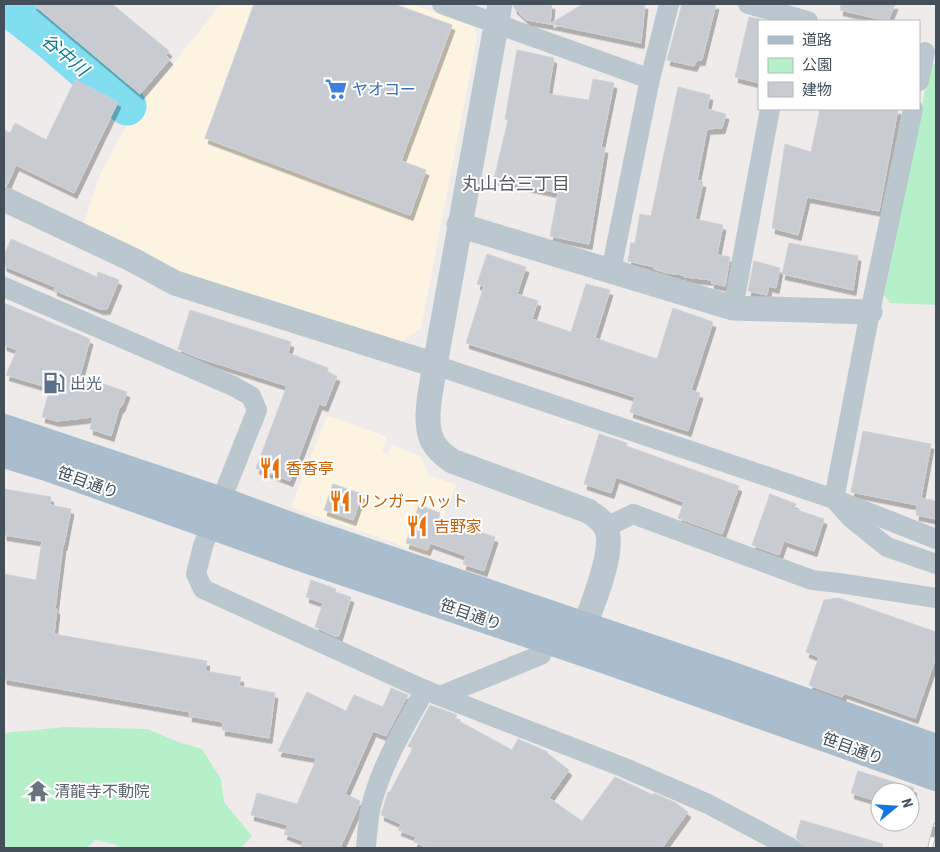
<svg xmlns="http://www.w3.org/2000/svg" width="940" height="852" viewBox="0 0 940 852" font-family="'Roboto Condensed','Noto Sans JP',sans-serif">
  <defs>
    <filter id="shadow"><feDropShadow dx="3" dy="5.5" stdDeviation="0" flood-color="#0004"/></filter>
  </defs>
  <rect width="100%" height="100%" fill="#efebeb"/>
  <g fill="#fcf3e1">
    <polygon points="221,4 412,4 474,27 477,37 421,328 400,342 222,286 166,265 83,225 101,172 133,114"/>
    <polygon points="329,416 387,437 382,452 388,454 392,445 420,456 429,475 456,485 429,555 291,507 326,418"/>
  </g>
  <g fill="#b6f0c9">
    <polygon points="936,63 936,305 890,303 884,295 930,66"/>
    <polygon points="65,727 148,729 178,742 202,749 221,779 224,802 252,836 241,848 119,848 115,844 95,840 87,848 4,848 4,733"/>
  </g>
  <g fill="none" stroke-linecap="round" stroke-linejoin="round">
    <polyline stroke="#80def0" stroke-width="39" points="4,4 48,38 127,106"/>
  </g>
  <g fill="#c8cbd1" stroke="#cfd2d8" filter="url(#shadow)">
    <polygon points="33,4 112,4 169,51 166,55 170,59 140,94"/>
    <polygon points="254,4 394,4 452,25 401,161 426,170 410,215 205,138"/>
    <polygon points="514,4 552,4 550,24 527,20 514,8"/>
    <polygon points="583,4 645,4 641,43 550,24"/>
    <polygon points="682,4 716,4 702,60 697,60 694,66 667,60"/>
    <polygon points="841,4 895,4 888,21 840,10"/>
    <polygon points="749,17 759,19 759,83 735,77"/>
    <polygon points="517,50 554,58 548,94 589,100 593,79 614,83 601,147 605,148 589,244 550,236 558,193 494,179 508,120 505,119"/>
    <polygon points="75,80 118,102 74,193 16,165 7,185 4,185 4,130 10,133 15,123 46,140"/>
    <polygon points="678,87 710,95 707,109 726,114 722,128 707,129 697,180 703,182 695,219 723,225 717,255 730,257 725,286 711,283 712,280 684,277 684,275 667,273 654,269 654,267 628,261 631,243 635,243 640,214 651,216"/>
    <polygon points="820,109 898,109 879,211 807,197 798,235 772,228 785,144 811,152"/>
    <polygon points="11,239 97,277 98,272 119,280 107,309 100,309 54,290 55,287 4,266 4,256"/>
    <polygon points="789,243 858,256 853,290 782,274"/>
    <polygon points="487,254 526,267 517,294 538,301 532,319 571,332 586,284 610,290 595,338 657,359 673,308 713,322 691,390 700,393 688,431 630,412 635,397 466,343 484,286 477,284"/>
    <polygon points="754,261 780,268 776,288 769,286 767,295 748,291"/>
    <polygon points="4,303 90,339 80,376 127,392 122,406 119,409 111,436 90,429 93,417 57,421 42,417 50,388 6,375 17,350 4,345"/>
    <polygon points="190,310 291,342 288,353 328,368 327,372 337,376 325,406 319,404 290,481 256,468 287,386 196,357 178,349"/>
    <polygon points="863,431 931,444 921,498 936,501 936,519 916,515 917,505 851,492"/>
    <polygon points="599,434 627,443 626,446 739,486 722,534 678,518 684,502 616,477 611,493 584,484"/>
    <polygon points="333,484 362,494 353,520 324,510"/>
    <polygon points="4,489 51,497 50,505 71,509 64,545 63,545 55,609 57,609 54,634 207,661 205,671 241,677 239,686 275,693 269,738 222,730 223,722 189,716 190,712 4,679 4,574 36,580 42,541 4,535"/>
    <polygon points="770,494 796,504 794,509 824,519 814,551 784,541 779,555 752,545"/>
    <polygon points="419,505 440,513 438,521 474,533 474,530 495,537 484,571 463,564 466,556 430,543 427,550 406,543"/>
    <polygon points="311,580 336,589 335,592 351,597 339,636 335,636 315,627 323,603 306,597"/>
    <polygon points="839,598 936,632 936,657 915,718 844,693 842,697 809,685 819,657 806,652 824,600"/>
    <polygon points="391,688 408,695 386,736 373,731 345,794 360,801 358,808 340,848 301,848 303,841 284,834 288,825 251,815 257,793 297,804 317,758 278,751 307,692 346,711 354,695 383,707"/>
    <polygon points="430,705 457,715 455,719 512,750 518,739 548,752 547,753 569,770 549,798 582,821 615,777 653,795 654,793 676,803 688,812 662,848 428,848 414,842 416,837 398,830 401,824 381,815 388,792 390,792 413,748 408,746"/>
    <polygon points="858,771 914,788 913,792 880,792 880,802 851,793"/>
    <polygon points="801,820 883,844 882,848 809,848 802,845 796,837"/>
  </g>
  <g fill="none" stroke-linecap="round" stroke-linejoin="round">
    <g stroke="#bbc7cf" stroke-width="20">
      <polyline points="442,4 650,79"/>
      <polyline points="748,4 808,21"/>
      <polyline points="919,81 925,52"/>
      <polyline points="913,109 870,312 834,499 936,539"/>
      <polyline points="611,271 650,79 669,4"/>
      <polyline points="4,287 233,386 251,396 257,410 203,546 196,574 203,589 425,690 625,768 708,804 791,848"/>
      <polyline points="733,308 770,109"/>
      <polyline points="435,365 834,499 851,518 887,547 936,564"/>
      <polyline points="606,527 633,514 812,580 839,583 936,598"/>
      <polyline points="440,696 541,655 546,639"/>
      <path d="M366 848C367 834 368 820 371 806 382 764 404 727 425 690"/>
    </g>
    <g stroke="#bbc7cf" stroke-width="25">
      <path d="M500 4 435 365C432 386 422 422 433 442 437 450 445 456 452 461L588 511C594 515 601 519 605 526 619 549 586 620 577 645"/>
      <polyline points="4,199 133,260 175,283 435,365"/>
      <polyline points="459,225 733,308 870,312"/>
    </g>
    <g stroke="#a9bdcd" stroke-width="28">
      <polyline points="4,428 222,501 304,531 730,675 936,748"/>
      <polyline points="4,454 47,467 294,555 603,659 936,777"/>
    </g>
    <g stroke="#adb1b7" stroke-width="5.5">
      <polyline id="rail" points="930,848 936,825"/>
    </g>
    <use href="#rail" stroke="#fff" stroke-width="4" stroke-dasharray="11" stroke-linecap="butt"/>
  </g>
  <defs>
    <g id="supermarket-bare" transform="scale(1.725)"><path d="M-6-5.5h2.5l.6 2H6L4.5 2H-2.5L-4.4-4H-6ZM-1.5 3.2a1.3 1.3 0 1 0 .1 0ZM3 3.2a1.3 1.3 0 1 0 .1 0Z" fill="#3f7fe0" stroke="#fff" stroke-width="2.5" paint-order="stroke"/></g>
    <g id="fuel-bare" transform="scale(1.725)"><path d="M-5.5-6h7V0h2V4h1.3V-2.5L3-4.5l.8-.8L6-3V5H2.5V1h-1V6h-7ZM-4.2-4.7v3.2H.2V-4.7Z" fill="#5c6f8a" stroke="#fff" stroke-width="2.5" paint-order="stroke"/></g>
    <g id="restaurant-bare" transform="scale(1.725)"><path d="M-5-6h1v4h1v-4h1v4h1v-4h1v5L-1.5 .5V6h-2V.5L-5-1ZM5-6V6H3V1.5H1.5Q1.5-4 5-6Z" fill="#e8710a" stroke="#fff" stroke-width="2.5" paint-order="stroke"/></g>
    <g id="temple-bare" transform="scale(1.725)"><path d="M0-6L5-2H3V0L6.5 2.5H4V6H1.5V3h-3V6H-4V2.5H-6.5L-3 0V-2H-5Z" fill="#6b7280" stroke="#fff" stroke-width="2.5" paint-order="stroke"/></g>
  </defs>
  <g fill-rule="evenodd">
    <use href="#supermarket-bare" x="336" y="89"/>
    <use href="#fuel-bare" x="54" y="383"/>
    <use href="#restaurant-bare" x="270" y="468"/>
    <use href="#restaurant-bare" x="340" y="501"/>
    <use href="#restaurant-bare" x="417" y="526"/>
    <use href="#temple-bare" x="38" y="791"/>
  </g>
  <g text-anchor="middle" stroke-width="4" stroke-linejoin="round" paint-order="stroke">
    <g font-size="16" fill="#366cbe" stroke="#fff" text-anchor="start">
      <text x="352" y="95">ヤオコー</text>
    </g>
    <g font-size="16" fill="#4e5e75" stroke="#fff" text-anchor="start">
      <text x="70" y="389">出光</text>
    </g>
    <g font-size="16" fill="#c56008" stroke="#fff" text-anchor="start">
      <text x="286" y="474">香香亭</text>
      <text x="356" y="507">リンガーハット</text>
      <text x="434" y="532">吉野家</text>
    </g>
    <g font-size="16" fill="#43505a" stroke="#fff">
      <text transform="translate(88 482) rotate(20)" y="6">笹目通り</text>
      <text transform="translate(471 614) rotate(19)" y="6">笹目通り</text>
      <text transform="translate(853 748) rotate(20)" y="6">笹目通り</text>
    </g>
    <g font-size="16" fill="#5b616d" stroke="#fff" text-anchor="start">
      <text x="54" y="797">清龍寺不動院</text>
    </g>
    <g font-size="18" font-style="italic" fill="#077d94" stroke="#fff">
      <text transform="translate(65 55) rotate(40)" y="6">谷中川</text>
    </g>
    <g font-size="18" fill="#585c61" stroke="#fff">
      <text x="516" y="190">丸山台三丁目</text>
    </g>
  </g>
  <rect width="940" height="852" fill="none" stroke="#43505a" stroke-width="10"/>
  <rect x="758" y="20" width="162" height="90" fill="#ffffff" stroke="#b4b9bd"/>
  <rect x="768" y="36" width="25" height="8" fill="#a9bdcd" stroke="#b4b9bd"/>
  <text x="802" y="45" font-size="15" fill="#43505a">道路</text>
  <rect x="768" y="58" width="25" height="15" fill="#b6f0c9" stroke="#b4b9bd"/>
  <text x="802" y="70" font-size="15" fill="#43505a">公園</text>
  <rect x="768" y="82" width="25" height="15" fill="#c8cbd1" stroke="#b4b9bd"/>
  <text x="802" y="95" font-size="15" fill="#43505a">建物</text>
  <g transform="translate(895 807) rotate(72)"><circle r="24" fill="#ffffff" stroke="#b4b9bd"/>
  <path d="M0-4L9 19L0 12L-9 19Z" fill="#0f77e4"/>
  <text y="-8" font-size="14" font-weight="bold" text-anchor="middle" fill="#43505a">N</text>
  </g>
</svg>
